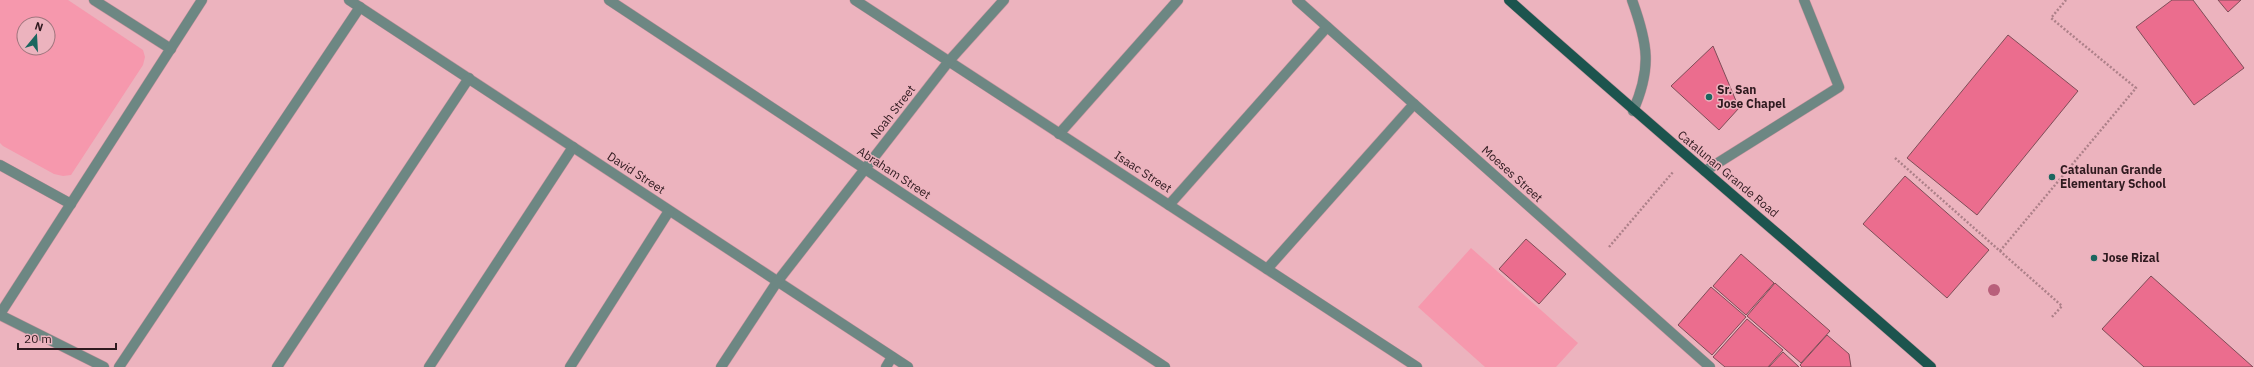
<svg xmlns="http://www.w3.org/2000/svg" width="2254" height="367" viewBox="0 0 2254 367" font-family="'IBM Plex Sans',sans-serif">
  <rect width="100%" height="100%" fill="#ecb3be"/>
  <g fill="#f698ad" fill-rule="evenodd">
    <path d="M0 0H68L143 50 145 57 143 65 71 175 63 176 54 174 3 146 0 143ZM24 24H48V48H24Z"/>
    <polygon points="1471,248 1578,343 1556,367 1485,367 1418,307"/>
  </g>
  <g fill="#eb6d8e" stroke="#7f4d58">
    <polygon points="2172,0 2193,0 2244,68 2194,105 2136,27"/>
    <polygon points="2218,0 2241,0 2228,12"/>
    <polygon points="2008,35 2078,91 1977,215 1907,158"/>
    <polygon points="1713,46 1739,108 1719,130 1671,86"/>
    <polygon points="1905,176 1989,250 1947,298 1863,224"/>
    <polygon points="1526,239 1566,274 1539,304 1499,269"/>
    <polygon points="1741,254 1774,283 1746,315 1713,286"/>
    <polygon points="2151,276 2253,367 2144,367 2102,329"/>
    <polygon points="1775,283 1830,331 1801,363 1747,316"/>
    <polygon points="1711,287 1746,317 1712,355 1678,325"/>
    <polygon points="1747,319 1783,350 1768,367 1725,367 1713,357"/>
    <polygon points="1827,335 1849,354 1851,367 1802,367 1800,365"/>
    <polygon points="1783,352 1799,367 1769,367"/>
  </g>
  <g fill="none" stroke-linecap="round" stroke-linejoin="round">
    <g stroke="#c6949e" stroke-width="11">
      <g id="lane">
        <polyline points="1059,134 1178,0"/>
        <polyline points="1169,205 1327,27"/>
        <polyline points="1267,269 1414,104"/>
      </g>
    </g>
    <g stroke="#c6949e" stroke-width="11">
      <g id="street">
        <polyline points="94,0 171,49"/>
        <polyline points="349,0 908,367"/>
        <polyline points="609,0 1165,367"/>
        <polyline points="855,0 1417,367"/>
        <polyline points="1297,0 1710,367"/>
        <path d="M1632 0C1648 44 1652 68 1633 111"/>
        <polyline points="0,165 71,204"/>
        <polyline points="1705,171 1839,87 1804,0"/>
        <polyline points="0,314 202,0"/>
        <polyline points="0,315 104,367"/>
        <polyline points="119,367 360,7"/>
        <polyline points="277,367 469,78"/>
        <polyline points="429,367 573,147"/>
        <polyline points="570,367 669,211"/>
        <polyline points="721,367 777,282 949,61 1004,0"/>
        <polyline points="886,367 892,357"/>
      </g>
    </g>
    <g stroke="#c6949e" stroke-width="11">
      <path id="primary" d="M1509 0C1648 124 1791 244 1931 367"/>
    </g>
    <g stroke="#ad8089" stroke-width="2.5" stroke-dasharray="2 2" stroke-linecap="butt">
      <polyline points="1895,158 2062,306 2051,318"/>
      <polyline points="1609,247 1673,172"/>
      <polyline points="2000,251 2136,88 2051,18 2066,0"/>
    </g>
    <use href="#lane" stroke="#6d8783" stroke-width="10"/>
    <use href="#street" stroke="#6d8783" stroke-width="10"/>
    <use href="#primary" stroke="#1c544e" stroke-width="10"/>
  </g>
  <circle fill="#b8607b" cx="1994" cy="290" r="6"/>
  <g fill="#1b665f" stroke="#ecb3be" stroke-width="1.5">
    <circle cx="1709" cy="97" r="4"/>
    <circle cx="2052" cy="177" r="4"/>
    <circle cx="2094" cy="258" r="4"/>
  </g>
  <g text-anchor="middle" stroke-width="3" stroke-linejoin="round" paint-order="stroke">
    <g font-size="12" font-weight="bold" fill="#2f1a1f" stroke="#ecb3be" text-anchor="start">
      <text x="1717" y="94">Sr. San<tspan x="1717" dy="14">Jose Chapel</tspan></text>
      <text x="2060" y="174">Catalunan Grande<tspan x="2060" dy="14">Elementary School</tspan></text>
      <text x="2102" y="262">Jose Rizal</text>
    </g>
    <g font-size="12" fill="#2f1a1f" stroke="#ecb3be">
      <text transform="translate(893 112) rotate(-52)" y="4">Noah Street</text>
      <text transform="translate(1143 172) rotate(33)" y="4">Isaac Street</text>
      <text transform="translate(636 173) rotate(33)" y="4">David Street</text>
      <text transform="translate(894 173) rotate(33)" y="4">Abraham Street</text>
      <text transform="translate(1512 174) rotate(42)" y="4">Moeses Street</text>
      <text transform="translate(1728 174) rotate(40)" y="4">Catalunan Grande Road</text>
    </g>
  </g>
  <g transform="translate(36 36) rotate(18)"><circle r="19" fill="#ecb3be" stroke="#a0767e"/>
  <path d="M0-3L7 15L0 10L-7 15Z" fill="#1b665f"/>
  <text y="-6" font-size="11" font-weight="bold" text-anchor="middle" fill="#2f1a1f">N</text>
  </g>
  <path d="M18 343v6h98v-6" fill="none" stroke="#2f1a1f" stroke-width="2"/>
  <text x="24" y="343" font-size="12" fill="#2f1a1f" stroke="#ecb3be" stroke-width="3" paint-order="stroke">20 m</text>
</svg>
